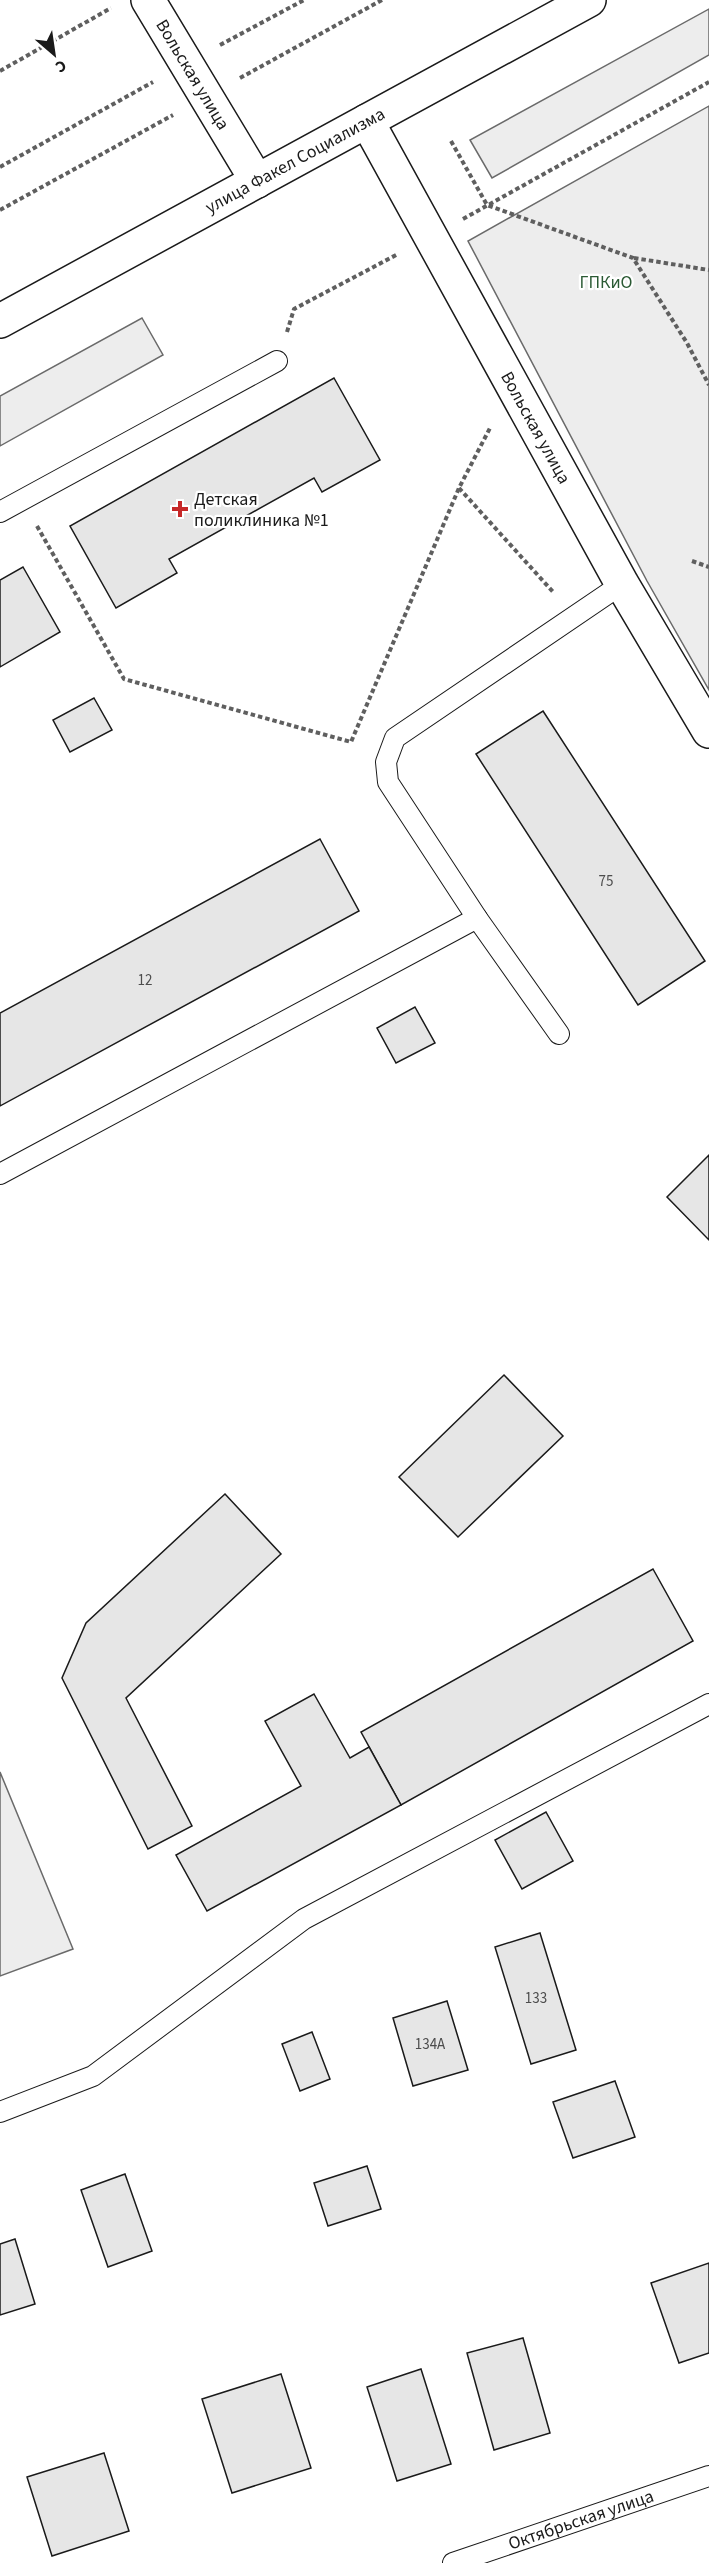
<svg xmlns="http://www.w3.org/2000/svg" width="709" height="2563" viewBox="0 0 709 2563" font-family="'Source Sans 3',sans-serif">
  <rect width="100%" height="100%" fill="#fff"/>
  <g fill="#ededed" stroke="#6a6a6a" stroke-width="1.5">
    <polygon points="709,9 709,55 492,178 470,140"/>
    <polygon points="709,106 709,690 647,581 468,241"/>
    <polygon points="142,318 163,355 0,446 0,396"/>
    <polygon points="0,1772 73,1949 0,1976"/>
  </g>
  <g fill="#e6e6e6" stroke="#1a1a1a" stroke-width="1.5">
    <polygon points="334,378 380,460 322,492 314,478 169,559 177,573 116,608 70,526"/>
    <polygon points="23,567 60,632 0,667 0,580"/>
    <polygon points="94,698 112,730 70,752 53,720"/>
    <polygon points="543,711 705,961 638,1005 476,754"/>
    <polygon points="320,839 359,911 0,1106 0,1013"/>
    <polygon points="415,1007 435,1043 396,1063 377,1028"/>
    <polygon points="709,1155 709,1240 667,1197"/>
    <polygon points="504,1375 563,1436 458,1537 399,1477"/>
    <polygon points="225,1494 281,1554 126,1698 192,1826 148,1849 62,1678 86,1623"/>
    <polygon points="653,1569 693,1641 401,1805 361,1732"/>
    <polygon points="314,1694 350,1758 369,1747 401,1805 207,1911 176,1855 301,1786 265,1721"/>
    <polygon points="546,1812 573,1861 522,1889 495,1840"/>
    <polygon points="540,1933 576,2050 531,2064 495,1947"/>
    <polygon points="447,2001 468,2070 413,2086 393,2018"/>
    <polygon points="312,2032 330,2079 300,2091 282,2044"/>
    <polygon points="615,2081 635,2137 573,2158 553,2102"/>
    <polygon points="367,2166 381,2209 328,2226 314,2183"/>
    <polygon points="125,2174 152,2251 108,2267 81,2190"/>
    <polygon points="15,2239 35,2304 0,2315 0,2244"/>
    <polygon points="709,2263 709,2353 679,2363 651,2283"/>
    <polygon points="523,2338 550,2433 494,2450 467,2353"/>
    <polygon points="421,2369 451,2464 397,2481 367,2387"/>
    <polygon points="281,2374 311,2468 232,2493 202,2399"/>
    <polygon points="104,2453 129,2531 52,2556 27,2477"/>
  </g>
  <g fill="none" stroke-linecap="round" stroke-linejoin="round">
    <g stroke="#1a1a1a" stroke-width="22">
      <g id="lane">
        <polyline points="0,512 277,361"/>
        <polyline points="559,1034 477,918 388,782 386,762 395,738 622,584"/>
        <polyline points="0,1174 477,918"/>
        <polyline points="0,2112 93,2076 304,1919 709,1704"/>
        <path id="s1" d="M453 2563 709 2476"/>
      </g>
    </g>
    <g stroke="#1a1a1a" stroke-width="36">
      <g id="street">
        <path id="s2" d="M148 0 257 181"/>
        <path id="s3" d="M367 121 622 584 709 731"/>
      </g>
    </g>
    <g stroke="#1a1a1a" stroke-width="36">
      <g id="secondary">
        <path id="s4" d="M0 321 589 0"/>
      </g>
    </g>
    <g stroke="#5f5f5f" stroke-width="4" stroke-dasharray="4.5 3" stroke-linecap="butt">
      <polyline points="220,45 304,0"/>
      <polyline points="0,71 111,8"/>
      <polyline points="240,78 382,0"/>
      <polyline points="451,141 487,205 633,258 687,343 709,385"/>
      <polyline points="0,167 153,82"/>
      <polyline points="0,210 173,115"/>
      <polyline points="463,219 709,82"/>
      <polyline points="634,258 709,270"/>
      <polyline points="287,332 294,309 398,254"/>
      <polyline points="459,488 554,593"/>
      <polyline points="37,526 124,679 351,742 459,488 491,426"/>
      <polyline points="692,561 709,567"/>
    </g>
    <use href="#lane" stroke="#fff" stroke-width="20"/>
    <use href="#street" stroke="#fff" stroke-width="33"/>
    <use href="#secondary" stroke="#fff" stroke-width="33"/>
  </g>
  <path fill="#c62828" stroke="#fff" stroke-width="2" d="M177 500h6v6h6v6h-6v6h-6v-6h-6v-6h6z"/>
  <g text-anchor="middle" stroke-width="4.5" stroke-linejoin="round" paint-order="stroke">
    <g font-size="15" fill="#4d4d4d">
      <text x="606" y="886">75</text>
      <text x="145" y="985">12</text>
      <text x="536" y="2003">133</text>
      <text x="430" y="2049">134А</text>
    </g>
    <g font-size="18" fill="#1a1a1a" stroke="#fff">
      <text dy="6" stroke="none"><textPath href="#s2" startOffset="87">Вольская улица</textPath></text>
      <text dy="6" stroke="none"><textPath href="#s4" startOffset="336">улица Факел Социализма</textPath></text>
      <text dy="6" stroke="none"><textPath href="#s3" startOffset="350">Вольская улица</textPath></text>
      <text dy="6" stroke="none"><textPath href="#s1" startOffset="135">Октябрьская улица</textPath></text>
    </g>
    <g font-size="18" fill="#2b5a34" stroke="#fff">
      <text x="606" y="288">ГПКиО</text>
    </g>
    <g font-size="18" fill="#1a1a1a" stroke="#fff" text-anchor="start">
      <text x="194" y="505">Детская<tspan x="194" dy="21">поликлиника №1</tspan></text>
    </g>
  </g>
  <g transform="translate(54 54) rotate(151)" stroke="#ffffff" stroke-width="4.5" paint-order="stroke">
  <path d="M0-4.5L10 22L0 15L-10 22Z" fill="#1a1a1a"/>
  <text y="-9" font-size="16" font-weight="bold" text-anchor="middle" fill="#1a1a1a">С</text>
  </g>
</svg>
